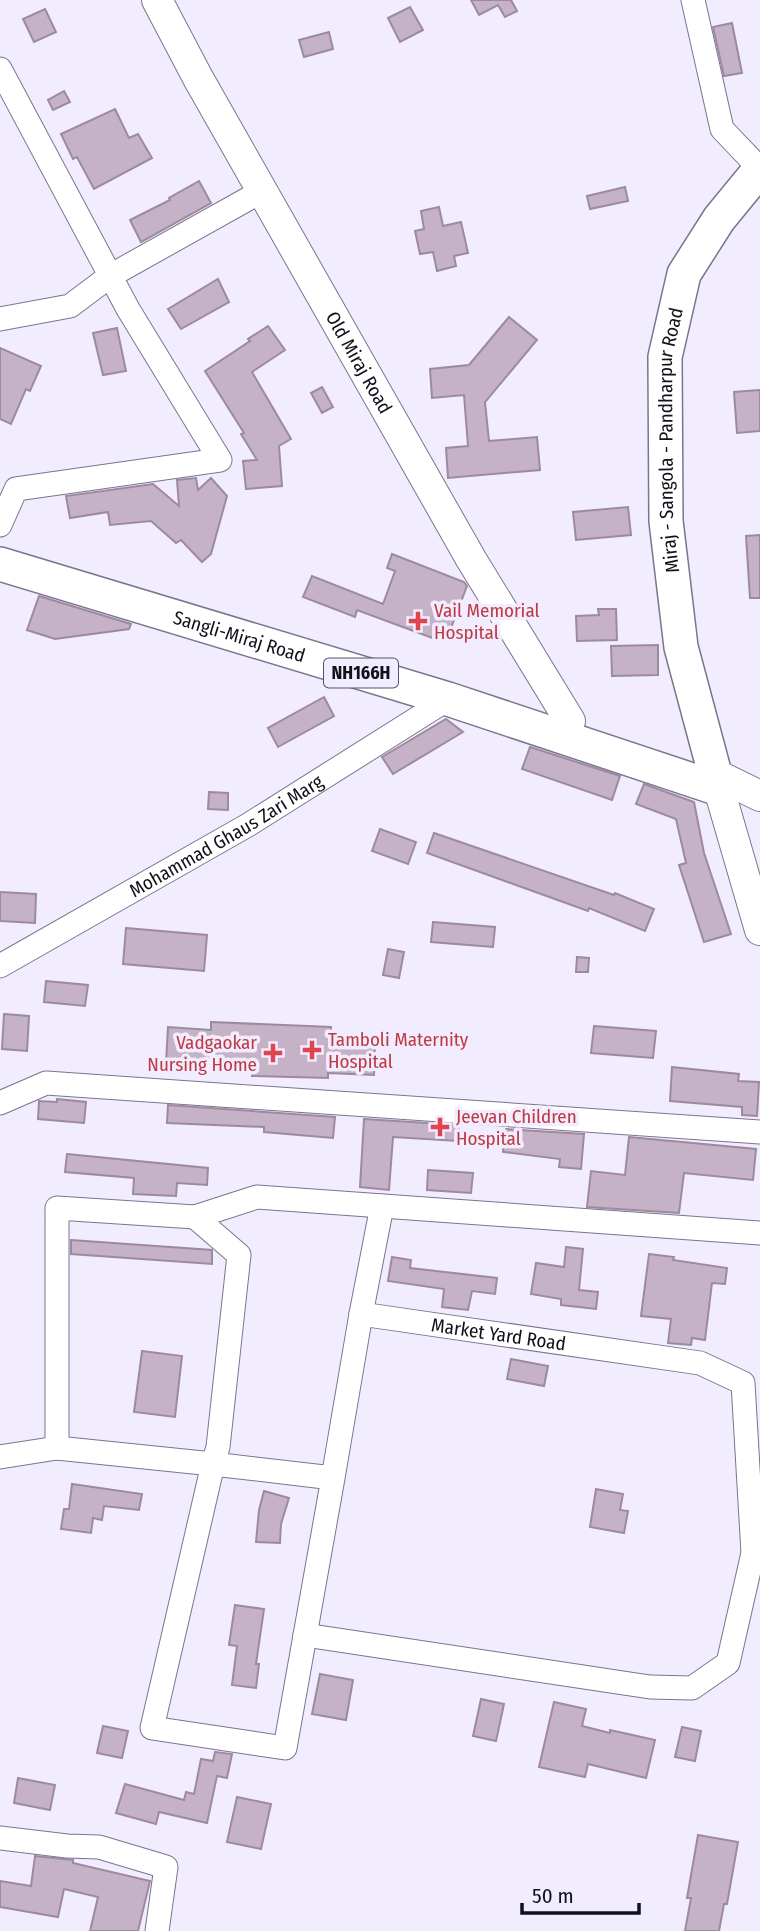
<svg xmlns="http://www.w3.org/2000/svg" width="760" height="1931" viewBox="0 0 760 1931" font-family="'Fira Sans Condensed',sans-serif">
  <rect width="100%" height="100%" fill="#f1edfe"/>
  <g fill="#c5b2c7" stroke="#9d8a9f" stroke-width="2">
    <polygon points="471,0 511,0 517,11 505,17 498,5 479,15"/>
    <polygon points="410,7 423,30 400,42 388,18"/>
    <polygon points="45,9 56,32 34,42 23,19"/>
    <polygon points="732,23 742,73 724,76 713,27"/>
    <polygon points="329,32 333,49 304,57 299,40"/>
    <polygon points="64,91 70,102 53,110 48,100"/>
    <polygon points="115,109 129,138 138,134 152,158 94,189 77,157 73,159 61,134"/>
    <polygon points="199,181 211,203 141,242 130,220 170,200 169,198"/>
    <polygon points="625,187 628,201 590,209 587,196"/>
    <polygon points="439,207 443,226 461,222 468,253 454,256 456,266 437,271 433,252 420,254 415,231 424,229 421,211"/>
    <polygon points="218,279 229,302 181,329 168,309"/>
    <polygon points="509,317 537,340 485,402 489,441 537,437 540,470 448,478 446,448 468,446 464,395 432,398 430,369 469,365"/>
    <polygon points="268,326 285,350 252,372 291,439 279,446 282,486 246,489 243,461 257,460 241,434 244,433 205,371 250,341 248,339"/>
    <polygon points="117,328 126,371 103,375 93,333"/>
    <polygon points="0,348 41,366 30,391 26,389 11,424 0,419"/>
    <polygon points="322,387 333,407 322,413 311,393"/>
    <polygon points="760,390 760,431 737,433 734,392"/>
    <polygon points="196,478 198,490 211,478 227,496 211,554 202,562 181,540 176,543 151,521 110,525 108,512 70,518 66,496 153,484 179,506 177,480"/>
    <polygon points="628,507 631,535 576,540 573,512"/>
    <polygon points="760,535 760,598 750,598 746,536"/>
    <polygon points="392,554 464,582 467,586 451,628 440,624 435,639 357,610 355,617 303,597 312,576 383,604 395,571 387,568"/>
    <polygon points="39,596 131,624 129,629 55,639 27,630"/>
    <polygon points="598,609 616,609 617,640 577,641 576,616 599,615"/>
    <polygon points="658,645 658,675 612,676 611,646"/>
    <polygon points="324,697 334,716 278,747 268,728"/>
    <polygon points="446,719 463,732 393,774 382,757"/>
    <polygon points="530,747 620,776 612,800 522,769"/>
    <polygon points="644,784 694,802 704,853 731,934 704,942 679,865 686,863 676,819 636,804"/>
    <polygon points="209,792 228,793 228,810 208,809"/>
    <polygon points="380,829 416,842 408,864 372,851"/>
    <polygon points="434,833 614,895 615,893 654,909 645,931 589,908 588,911 427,853"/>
    <polygon points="0,892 36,894 35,923 0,921"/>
    <polygon points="433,922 495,927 493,947 431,942"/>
    <polygon points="126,928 207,935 204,971 123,964"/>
    <polygon points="388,949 404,952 399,978 383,975"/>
    <polygon points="577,957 589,958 588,972 576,972"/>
    <polygon points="46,981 88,985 85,1006 44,1002"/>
    <polygon points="4,1014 29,1016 27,1051 2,1049"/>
    <polygon points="211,1022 331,1027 330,1041 375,1042 374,1075 328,1073 328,1078 252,1076 253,1063 195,1062 194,1065 166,1063 168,1027 211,1030"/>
    <polygon points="594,1026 656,1031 653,1058 591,1053"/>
    <polygon points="672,1067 739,1074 738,1081 759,1082 757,1116 742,1115 742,1107 670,1101"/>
    <polygon points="57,1099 86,1102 84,1123 38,1119 39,1101 57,1102"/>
    <polygon points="168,1105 335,1117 333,1138 264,1132 264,1127 167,1123"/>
    <polygon points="364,1119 459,1125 458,1141 393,1137 389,1190 360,1187"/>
    <polygon points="506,1129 584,1134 581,1169 559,1167 560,1159 503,1152"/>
    <polygon points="629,1137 756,1149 753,1180 684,1173 679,1213 587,1207 591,1171 625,1175"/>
    <polygon points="67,1154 208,1168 207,1185 177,1183 176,1196 133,1194 134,1178 65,1172"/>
    <polygon points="428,1170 473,1173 471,1193 427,1190"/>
    <polygon points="71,1240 212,1250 212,1264 71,1254"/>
    <polygon points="566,1247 583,1249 579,1290 598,1292 596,1309 561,1305 561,1299 531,1294 536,1263 564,1267"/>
    <polygon points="649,1254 674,1257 673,1260 727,1268 725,1284 712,1283 705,1340 692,1338 691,1345 668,1343 671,1319 641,1316"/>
    <polygon points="392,1257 411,1260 410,1268 497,1278 495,1294 472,1291 468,1310 442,1307 444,1289 388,1281"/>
    <polygon points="142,1351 182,1356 175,1417 134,1412"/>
    <polygon points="511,1359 548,1366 544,1386 507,1379"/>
    <polygon points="72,1484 142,1494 139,1510 104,1506 102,1520 93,1518 91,1533 61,1529 64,1509 69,1509"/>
    <polygon points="596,1489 623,1494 620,1510 628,1511 624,1533 590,1527"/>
    <polygon points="264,1491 289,1498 281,1524 280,1543 256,1542 259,1510"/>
    <polygon points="235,1605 264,1609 256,1664 259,1664 256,1688 232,1685 237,1646 229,1645"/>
    <polygon points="320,1674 353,1680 346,1720 312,1714"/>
    <polygon points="481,1699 504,1704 496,1741 473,1736"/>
    <polygon points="554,1702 586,1709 582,1726 610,1733 610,1730 655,1740 646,1778 588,1764 585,1777 539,1767"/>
    <polygon points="103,1726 128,1731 122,1758 97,1753"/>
    <polygon points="682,1727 701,1731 695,1761 675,1757"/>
    <polygon points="215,1752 232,1754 227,1778 217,1776 207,1823 159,1812 156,1824 116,1813 125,1784 184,1800 186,1792 194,1794 201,1759 213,1761"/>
    <polygon points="18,1778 55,1785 50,1810 14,1803"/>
    <polygon points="237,1797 271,1804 261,1849 227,1842"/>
    <polygon points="698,1835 738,1842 727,1904 724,1904 719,1931 685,1931 691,1898 687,1898"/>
    <polygon points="35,1856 73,1860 73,1863 150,1881 138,1931 90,1931 98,1897 64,1889 58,1917 0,1907 0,1881 31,1886"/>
  </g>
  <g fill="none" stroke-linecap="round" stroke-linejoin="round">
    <g stroke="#7a758d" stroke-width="25">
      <g id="minor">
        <polyline points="693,0 722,129 760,169"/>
        <polyline points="0,69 128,309 220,460 16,489 0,525"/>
        <polyline points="0,319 70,306 110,276 262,191"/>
        <path id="s1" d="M0 966 248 825 448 699"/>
        <polyline points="0,1103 46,1083 760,1132"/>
        <polyline points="361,1314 382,1206"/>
        <polyline points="57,1448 57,1208 195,1217 257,1197 760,1233"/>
        <polyline points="0,1457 57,1448 213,1464 218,1447 239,1255 195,1217"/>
        <path id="s2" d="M333 1478 285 1748 152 1728 213 1464 333 1478 361 1314 700 1363 743 1383 753 1553 760 1554"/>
        <polyline points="305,1635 650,1687 692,1688 728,1663 753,1553"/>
        <polyline points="0,1838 67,1846 99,1847 166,1867 157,1931"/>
      </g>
    </g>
    <g stroke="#7a758d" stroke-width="32">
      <g id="major">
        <path id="s3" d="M157 0 198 78 471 559 570 721"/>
        <polyline points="715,774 760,796"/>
        <polyline points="719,789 760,930"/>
      </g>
    </g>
    <g stroke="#7a758d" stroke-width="36">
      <g id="highway">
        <path id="s4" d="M0 564 448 699 719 789"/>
        <path id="s5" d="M719 789 681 647 666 521 665 357 684 274 719 219 760 169"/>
      </g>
    </g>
    <use href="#minor" stroke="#fff" stroke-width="23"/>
    <use href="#major" stroke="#fff" stroke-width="30"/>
    <use href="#highway" stroke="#fff" stroke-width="33"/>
  </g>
  <g fill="#e0444e" stroke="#f1edfe" stroke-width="2.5">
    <path d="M414.5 610.5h7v7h7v7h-7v7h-7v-7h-7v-7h7z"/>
    <path d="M308.5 1039.5h7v7h7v7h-7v7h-7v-7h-7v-7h7z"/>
    <path d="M269.5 1042.5h7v7h7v7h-7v7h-7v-7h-7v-7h7z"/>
    <path d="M436.5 1116.5h7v7h7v7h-7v7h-7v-7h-7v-7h7z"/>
  </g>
  <g text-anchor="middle" stroke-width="7" stroke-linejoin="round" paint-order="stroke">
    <rect fill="#f1edfe" stroke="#55525e" stroke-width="2" x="324" y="658.5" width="74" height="29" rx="5"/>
    <g font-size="18" font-weight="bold" fill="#121019">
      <text x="361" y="679">NH166H</text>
    </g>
    <g font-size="19" fill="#121019" stroke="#f1edfe">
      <text dy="7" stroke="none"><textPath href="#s3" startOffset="415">Old Miraj Road</textPath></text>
      <text dy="7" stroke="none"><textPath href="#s5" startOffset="355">Miraj - Sangola - Pandharpur Road</textPath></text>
      <text dy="7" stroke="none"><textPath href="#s4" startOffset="250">Sangli-Miraj Road</textPath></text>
      <text dy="7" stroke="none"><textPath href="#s1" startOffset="261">Mohammad Ghaus Zari Marg</textPath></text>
      <text dy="7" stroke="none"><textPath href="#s2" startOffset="1106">Market Yard Road</textPath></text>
    </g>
    <g font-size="19" fill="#be3a42" stroke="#f1edfe" text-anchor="start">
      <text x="434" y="617">Vail Memorial<tspan x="434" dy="22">Hospital</tspan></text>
      <text x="328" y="1046">Tamboli Maternity<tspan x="328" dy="22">Hospital</tspan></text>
      <text x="257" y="1049" text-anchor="end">Vadgaokar<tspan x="257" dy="22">Nursing Home</tspan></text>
      <text x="456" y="1123">Jeevan Children<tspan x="456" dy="22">Hospital</tspan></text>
    </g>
  </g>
  <path d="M522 1903v10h117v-10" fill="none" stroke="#121019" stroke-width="3.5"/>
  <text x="532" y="1903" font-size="21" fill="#121019" stroke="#f1edfe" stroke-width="5" paint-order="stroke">50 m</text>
</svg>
